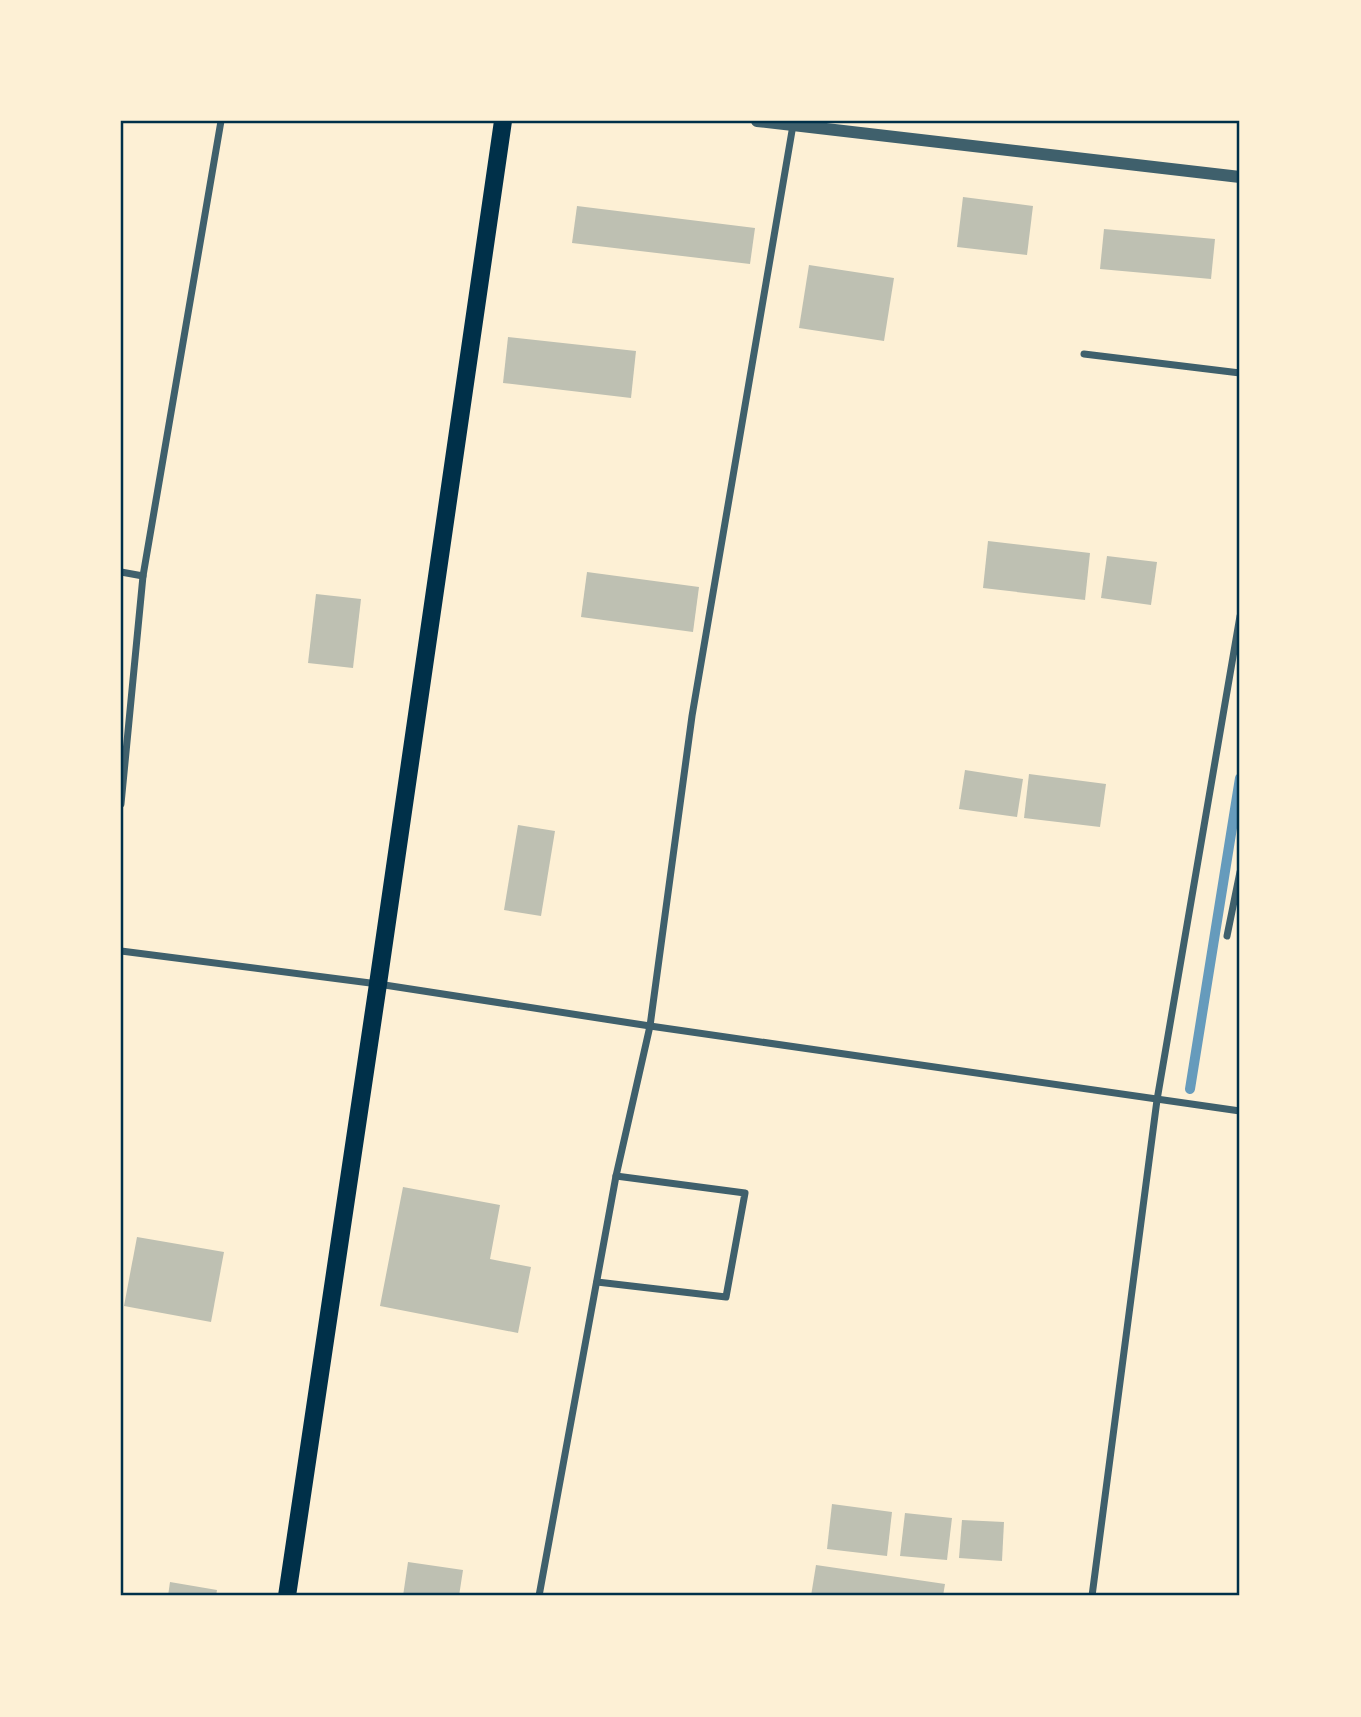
<svg xmlns="http://www.w3.org/2000/svg" width="1361" height="1717" viewBox="0 0 1361 1717" font-family="Montserrat,sans-serif">
  <rect width="100%" height="100%" fill="#fdf0d5"/>
  <g fill="none" stroke-linecap="round" stroke-linejoin="round">
    <polyline stroke="#669bbc" stroke-width="10" points="1190,1089 1240,778"/>
  </g>
  <g fill="#bec0b2">
    <polygon points="963,197 1033,206 1027,255 957,247"/>
    <polygon points="577,206 755,228 750,264 572,243"/>
    <polygon points="1104,229 1215,239 1211,279 1100,269"/>
    <polygon points="809,265 894,278 884,341 799,328"/>
    <polygon points="508,337 636,351 631,398 503,383"/>
    <polygon points="988,541 1090,553 1085,600 983,588"/>
    <polygon points="1107,556 1157,562 1151,605 1101,598"/>
    <polygon points="587,572 699,587 693,632 581,617"/>
    <polygon points="316,594 361,599 353,668 308,663"/>
    <polygon points="965,770 1023,779 1017,817 959,809"/>
    <polygon points="1029,774 1106,784 1100,827 1024,818"/>
    <polygon points="518,825 555,831 541,916 504,910"/>
    <polygon points="403,1187 500,1205 490,1259 531,1267 518,1333 380,1306"/>
    <polygon points="137,1237 224,1252 211,1322 124,1306"/>
    <polygon points="832,1504 892,1512 887,1556 827,1549"/>
    <polygon points="905,1513 952,1518 947,1560 900,1556"/>
    <polygon points="962,1520 1004,1522 1002,1561 959,1558"/>
    <polygon points="408,1562 463,1570 459,1596 403,1596"/>
    <polygon points="816,1565 945,1584 943,1596 811,1596"/>
    <polygon points="170,1582 217,1590 216,1596 168,1596"/>
  </g>
  <g fill="none" stroke-linecap="round" stroke-linejoin="round">
    <g stroke="#3f606c" stroke-width="7">
      <polyline points="1084,354 1240,373"/>
      <polyline points="121,572 143,576"/>
      <polyline points="121,804 143,576 221,121"/>
      <polyline points="1227,936 1240,872"/>
      <polyline points="121,951 378,984 650,1026 1240,1111"/>
      <polyline points="597,1282 726,1297 745,1193 616,1176"/>
      <polyline points="539,1596 616,1176 650,1026 692,716 793,125"/>
      <polyline points="1092,1596 1157,1100 1240,616"/>
    </g>
    <polyline stroke="#3f606c" stroke-width="12" points="757,121 1240,177"/>
    <polyline stroke="#003049" stroke-width="18" points="287,1596 378,984 503,121"/>
  </g>
  <rect width="1361" height="1717" fill="none" stroke="#fdf0d5" stroke-width="245"/>
  <rect x="122" y="122" width="1116" height="1472" fill="none" stroke="#003049" stroke-width="2.5"/>
</svg>
